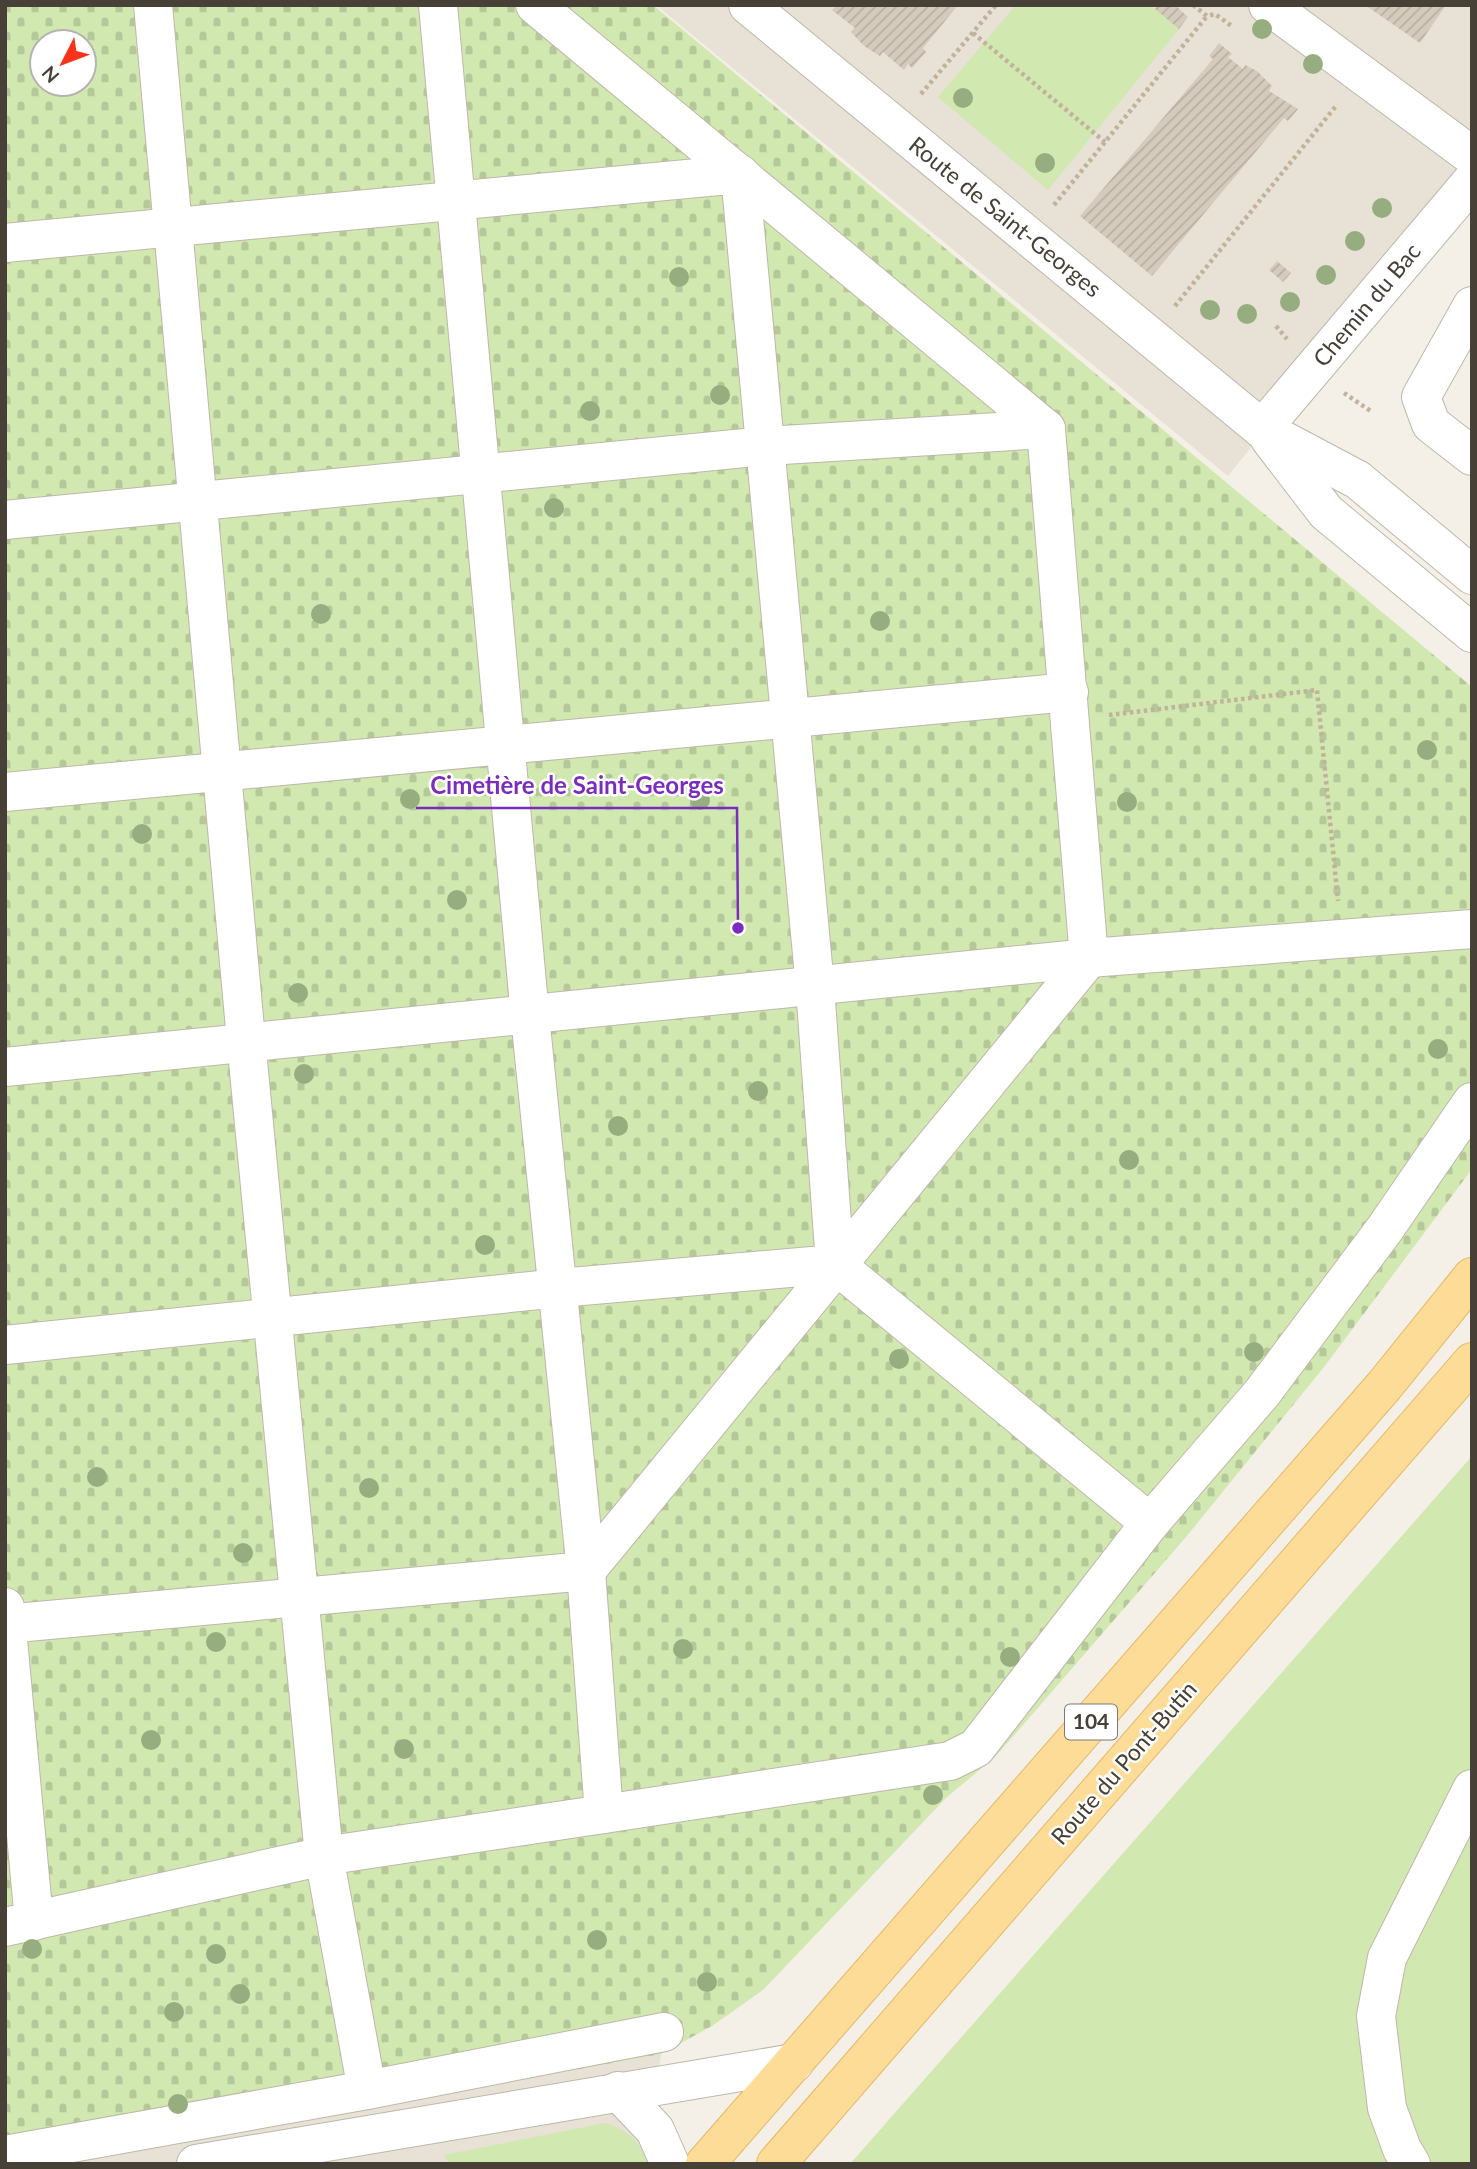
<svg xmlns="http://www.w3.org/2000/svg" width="1477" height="2169" viewBox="0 0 1477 2169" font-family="Lato,sans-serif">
  <defs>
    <pattern id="cemetery-stones" width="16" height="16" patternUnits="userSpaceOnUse" patternTransform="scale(1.75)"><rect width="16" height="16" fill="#d1e8b1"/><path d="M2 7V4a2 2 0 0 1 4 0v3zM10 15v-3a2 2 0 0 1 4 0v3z" fill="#b5c899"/></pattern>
    <pattern id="building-hatch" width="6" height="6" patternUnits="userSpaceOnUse" patternTransform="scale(1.75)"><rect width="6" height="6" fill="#d5cbbd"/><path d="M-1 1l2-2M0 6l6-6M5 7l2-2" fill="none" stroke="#b8afa3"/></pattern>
  </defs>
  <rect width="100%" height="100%" fill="#f4efe7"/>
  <g fill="#e7e1d6">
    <polygon points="656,5 1472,5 1472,181 1350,324 1228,476"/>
    <polygon points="661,2054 648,2164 67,2164"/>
  </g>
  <g fill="#d1e8b1">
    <polygon points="1016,5 1150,5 1179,29 1048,190 938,97"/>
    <polygon points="1472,1456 1472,2164 850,2164"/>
    <path d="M605 2123C629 2131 639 2139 647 2164H449L444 2155Z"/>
  </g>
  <path fill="url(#cemetery-stones)" fill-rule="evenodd" d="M5 5H653L1472 687V1169L1324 1367 1186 1537 996 1756 946 1798 763 1990 712 2026 661 2054 67 2164H5ZM42 42H84V84H42Z"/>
  <g fill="url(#building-hatch)">
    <polygon points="837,5 958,5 923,48 926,52 912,68 908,64 904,70 883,52 880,56 864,46 851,32 855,28 832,10"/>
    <polygon points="1158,5 1175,5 1188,17 1179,29 1155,9"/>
    <polygon points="1365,5 1446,5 1420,43"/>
    <polygon points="1219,43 1232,54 1228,57 1243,69 1245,65 1257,71 1272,86 1269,91 1298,109 1288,121 1284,118 1152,276 1080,216 1213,59 1209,56"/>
    <polygon points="1277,261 1291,273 1283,282 1269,270"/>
  </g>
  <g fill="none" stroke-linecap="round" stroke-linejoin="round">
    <g stroke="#bfb7aa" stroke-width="40">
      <g id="minor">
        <polyline points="153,5 246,1040 324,1856 367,2090"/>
        <polyline points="438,5 530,1016 586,1571 604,1814 950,1761 976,1748 1150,1523"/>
        <polyline points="748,5 1262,429 1358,480 1472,575"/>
        <polyline points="1268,5 1472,156"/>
        <polyline points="5,243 740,174 815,987 835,1264 559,1288 5,1345"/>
        <polyline points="1472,306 1421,397 1431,424 1472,456"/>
        <polyline points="1262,429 1472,181"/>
        <polyline points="1270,439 1326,512 1472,633"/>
        <polyline points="5,520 766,446 1046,429"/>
        <polyline points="5,792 1069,692"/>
        <polyline points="5,1067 1089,958 1472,929"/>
        <polyline points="835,1264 1150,1523 1262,1393 1384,1230 1472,1102"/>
        <polyline points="5,1607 34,1921"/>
        <polyline points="5,1624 586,1571 1089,958 1046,429 535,5"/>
        <polyline points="5,1927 324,1856 604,1814"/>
        <polyline points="618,2091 655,2130 670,2164"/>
        <polyline points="5,2155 367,2090 664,2032"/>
        <polyline points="196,2164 794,2063"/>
        <polyline points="1411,2164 1402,2149 1387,2108 1376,2016 1387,1958 1472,1789"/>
      </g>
    </g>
    <g stroke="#e3b966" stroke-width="40">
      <g id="major">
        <polyline points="705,2164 1384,1386 1472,1277"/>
        <polyline points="776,2164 1472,1362"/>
      </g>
    </g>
    <g stroke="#c1b29b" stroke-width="4.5" stroke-dasharray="3.5 3.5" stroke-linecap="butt">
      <polyline points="1193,5 1207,16 1215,14 1233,27"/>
      <polyline points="973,33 1105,142"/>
      <polyline points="921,94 996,5"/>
      <polyline points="1054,205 1207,16"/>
      <polyline points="1175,306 1336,106"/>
      <polyline points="1276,326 1287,339"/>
      <polyline points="1344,393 1372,412"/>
      <polyline points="1109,715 1317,690 1338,901"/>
    </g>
    <use href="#minor" stroke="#fff" stroke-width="38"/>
    <use href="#major" stroke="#fddc97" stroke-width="38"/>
  </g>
  <g fill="#96ae7f">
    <circle cx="1262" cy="29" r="10"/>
    <circle cx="1313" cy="64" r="10"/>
    <circle cx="963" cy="98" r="10"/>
    <circle cx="1045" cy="163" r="10"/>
    <circle cx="1382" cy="208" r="10"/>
    <circle cx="1355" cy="241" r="10"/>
    <circle cx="1326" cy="275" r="10"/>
    <circle cx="679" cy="277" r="10"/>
    <circle cx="1290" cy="302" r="10"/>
    <circle cx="1210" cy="310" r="10"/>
    <circle cx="1247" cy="314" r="10"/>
    <circle cx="720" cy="395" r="10"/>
    <circle cx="590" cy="411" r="10"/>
    <circle cx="554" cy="508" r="10"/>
    <circle cx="321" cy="614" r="10"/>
    <circle cx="880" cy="621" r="10"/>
    <circle cx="1427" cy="750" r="10"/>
    <circle cx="410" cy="799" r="10"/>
    <circle cx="700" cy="800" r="10"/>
    <circle cx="1127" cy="802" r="10"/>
    <circle cx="142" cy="834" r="10"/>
    <circle cx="457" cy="900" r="10"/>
    <circle cx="298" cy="993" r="10"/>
    <circle cx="1438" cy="1049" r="10"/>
    <circle cx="304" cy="1074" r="10"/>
    <circle cx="758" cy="1091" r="10"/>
    <circle cx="618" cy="1126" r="10"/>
    <circle cx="1129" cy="1160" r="10"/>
    <circle cx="485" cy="1245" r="10"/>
    <circle cx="1254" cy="1352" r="10"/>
    <circle cx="899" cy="1359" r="10"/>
    <circle cx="97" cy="1477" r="10"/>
    <circle cx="369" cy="1488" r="10"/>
    <circle cx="243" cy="1553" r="10"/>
    <circle cx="216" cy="1642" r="10"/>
    <circle cx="683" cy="1649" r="10"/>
    <circle cx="1010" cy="1657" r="10"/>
    <circle cx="151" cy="1740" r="10"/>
    <circle cx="404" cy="1749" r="10"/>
    <circle cx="933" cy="1795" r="10"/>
    <circle cx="597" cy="1940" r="10"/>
    <circle cx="32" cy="1949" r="10"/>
    <circle cx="216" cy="1954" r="10"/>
    <circle cx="707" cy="1982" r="10"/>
    <circle cx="240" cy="1994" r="10"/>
    <circle cx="174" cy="2012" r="10"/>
    <circle cx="178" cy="2104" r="10"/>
  </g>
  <g text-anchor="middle" stroke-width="5" stroke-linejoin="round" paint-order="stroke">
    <rect fill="#fff" stroke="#7e7972" stroke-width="2" x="1065" y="1704.5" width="52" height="35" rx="5"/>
    <g font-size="21" font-weight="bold" fill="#474036">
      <text x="1091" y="1729">104</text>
    </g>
    <g font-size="23" fill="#474036" stroke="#fff">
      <text transform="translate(1005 217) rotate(39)" y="8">Route de Saint-Georges</text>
      <text transform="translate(1367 305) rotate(-50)" y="8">Chemin du Bac</text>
      <text transform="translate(1124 1763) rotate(-49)" y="8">Route du Pont-Butin</text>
    </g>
  </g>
  <path fill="none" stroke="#7b2cbf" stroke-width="2.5" d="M738 928L737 808H416"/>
  <circle fill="#7b2cbf" stroke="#fff" stroke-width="2.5" cx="738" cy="928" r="7"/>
  <g font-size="24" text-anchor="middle" font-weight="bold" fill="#7b2cbf" stroke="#fff" stroke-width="5" stroke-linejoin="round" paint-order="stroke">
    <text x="577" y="794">Cimetière de Saint-Georges</text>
  </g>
  <rect width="1477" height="2169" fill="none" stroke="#474036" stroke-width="14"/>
  <g transform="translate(63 63) rotate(228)"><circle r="33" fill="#ffffff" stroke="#b5b3af" stroke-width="2"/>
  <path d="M0-5L12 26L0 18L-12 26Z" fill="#f8331a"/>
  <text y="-10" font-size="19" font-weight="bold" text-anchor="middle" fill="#474036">N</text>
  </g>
</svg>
